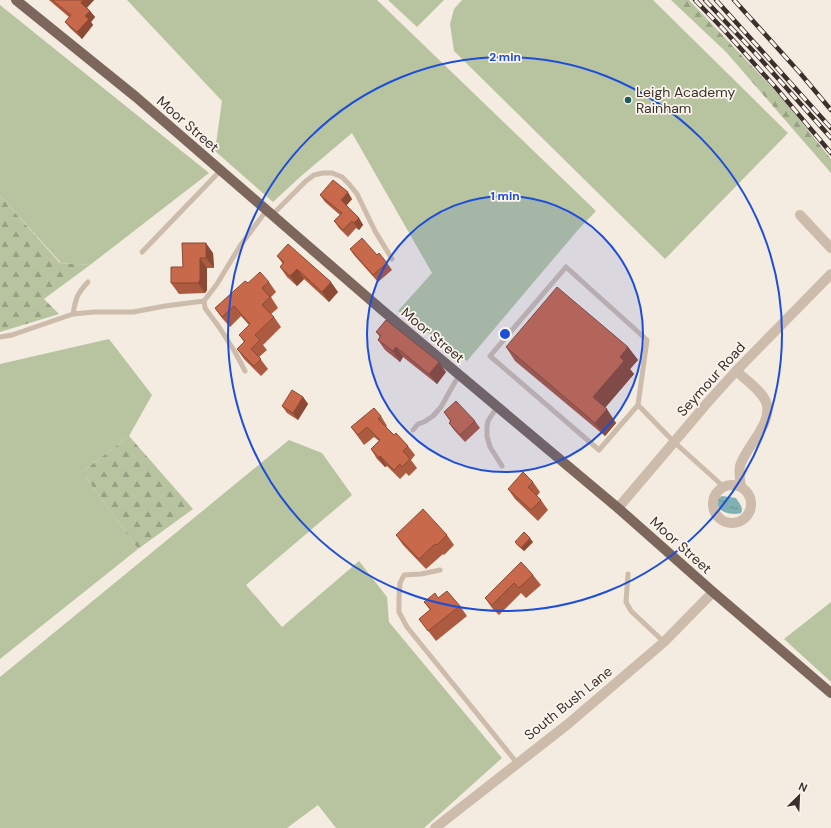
<svg xmlns="http://www.w3.org/2000/svg" width="831" height="828" viewBox="0 0 831 828" font-family="'DM Sans',sans-serif">
  <defs>
    <pattern id="forest-firs" width="22" height="20" patternUnits="userSpaceOnUse"><rect width="22" height="20" fill="#b8c4a0"/><path d="M5 1l3.5 6h-7zM16 11l3.5 6h-7z" fill="#97a083"/></pattern>
    <pattern id="water-ripples" width="26" height="14" patternUnits="userSpaceOnUse"><rect width="26" height="14" fill="#7fb0b2"/><path d="M2 4q2-2 4 0t4 0M15 11q2-2 4 0t4 0" fill="none" stroke="#699091"/></pattern>
  </defs>
  <rect width="100%" height="100%" fill="#f4ebe1"/>
  <g fill="#b8c4a0">
    <polygon points="127,0 377,0 596,211 577,231 467,361 398,311 432,273 352,133 300,177 273,202 215,151 222,101"/>
    <polygon points="388,0 444,0 417,27"/>
    <polygon points="462,0 653,0 788,133 665,259 454,51 450,24 454,9"/>
    <polygon points="0,5 209,173 90,265 61,263 0,196"/>
    <polygon points="109,339 152,395 129,436 82,472 138,549 0,659 0,364"/>
    <polygon points="289,440 322,453 352,495 246,585 282,627 359,561 387,597 389,622 502,758 424,828 336,828 318,805 287,828 0,828 0,677"/>
    <polygon points="831,602 831,682 784,639"/>
  </g>
  <g fill="url(#forest-firs)">
    <polygon points="671,0 689,0 782,98 831,159 831,173 726,52"/>
    <polygon points="0,196 60,263 90,265 44,299 59,314 0,332"/>
    <polygon points="129,436 193,509 138,549 82,472"/>
  </g>
  <path fill="url(#water-ripples)" d="M722 496 736 498C739 503 744 508 741 513 735 515 724 514 719 508 718 507 717 502 717 501L718 498Z"/>
  <g fill="none" stroke-linecap="round" stroke-linejoin="round">
    <g stroke="#cdbbac" stroke-width="5">
      <polyline points="272,215 306,181 314,175 323,173 332,173 342,177 349,184 357,194 375,231 392,259"/>
      <polyline points="142,252 221,170"/>
      <path d="M73 314C76 297 77 294 88 282"/>
      <polyline points="0,337 12,335 73,314 94,312 133,312 165,306 204,301"/>
      <polyline points="245,371 235,352 219,327 205,308 204,301 217,284 240,246 266,211"/>
      <polyline points="638,405 599,450 490,356 566,267 647,340 638,405 674,442 724,487"/>
      <polyline points="497,407 488,421 487,427 487,436 490,447 502,466"/>
      <polyline points="413,430 418,424 424,422 433,416 441,407 459,375"/>
      <polyline points="440,570 421,574 404,575 400,583 399,597 399,612 407,627 517,763"/>
      <polyline points="628,574 626,602 631,611 664,642"/>
    </g>
    <g stroke="#cdbbac" stroke-width="10">
      <polyline points="800,215 831,248"/>
      <path d="M736 371C745 379 761 390 766 402 774 423 746 446 740 466 739 472 740 481 741 487"/>
      <circle cx="732" cy="504" r="19"/>
      <polyline points="618,508 708,402 736,371 831,274"/>
      <polyline points="435,828 568,724 664,642 713,592"/>
    </g>
    <polyline stroke="#7d675c" stroke-width="10" points="16,0 136,97 382,310 618,508 713,592 831,693"/>
    <g stroke="#3b302b" stroke-width="4.5">
      <g id="rail">
        <polyline points="695,0 724,30 777,89 831,153"/>
        <polyline points="705,0 756,54 831,138"/>
        <polyline points="716,0 831,128"/>
        <polyline points="734,0 800,73 831,110"/>
      </g>
    </g>
    <use href="#rail" stroke="#fbf5ee" stroke-width="3" stroke-dasharray="9" stroke-linecap="butt"/>
  </g>
  <g fill="#ac5a40">
    <polygon points="49,0 94,0 87,8 90,11 95,17 91,22 93,25 82,39 70,28 65,22 69,17"/>
    <polygon points="320,195 352,199 346,206 359,218 363,225 359,230 356,228 348,237 339,228 334,221 340,215 325,202"/>
    <polygon points="182,243 213,253 214,268 207,268 207,290 205,293 179,294 171,283 183,267"/>
    <polygon points="350,249 377,255 387,263 392,270 378,282 354,255"/>
    <polygon points="277,256 338,292 329,302 304,279 297,286 287,277 280,267 283,264"/>
    <polygon points="269,282 276,292 271,297 278,308 271,314 274,317 281,327 263,345 267,350 259,357 268,369 261,376 244,359 237,349 244,342 239,335 249,325 241,316 230,327 222,318 215,308 248,283"/>
    <polygon points="376,332 446,372 437,384 403,357 400,362 385,350 378,340 380,337"/>
    <polygon points="506,347 628,347 638,360 630,369 634,374 605,408 616,423 605,436 515,361"/>
    <polygon points="303,397 308,404 298,420 287,413 282,406"/>
    <polygon points="444,412 475,421 480,428 465,442 454,430 449,423 450,421"/>
    <polygon points="381,416 387,426 386,427 394,435 408,446 415,455 411,460 417,468 409,476 406,473 400,479 387,466 385,467 377,459 371,449 379,441 374,437 364,445 351,427"/>
    <polygon points="533,482 540,492 537,496 541,500 548,510 538,521 515,499 508,489"/>
    <polygon points="396,535 447,535 454,545 444,555 443,554 426,569 403,545"/>
    <polygon points="515,542 533,542 524,551 517,545"/>
    <polygon points="521,562 533,575 541,585 526,598 521,593 499,615 492,608 485,598"/>
    <polygon points="438,598 460,606 467,616 436,641 419,619 430,610 424,602"/>
  </g>
  <g fill="#8c4a34">
    <polygon points="83,0 94,0 85,9 81,3"/>
    <polygon points="90,11 95,17 91,22 93,25 82,39 77,32 85,16"/>
    <polygon points="348,192 352,199 345,207 341,200"/>
    <polygon points="359,218 363,225 359,230 354,223"/>
    <polygon points="206,243 213,253 214,268 206,258"/>
    <polygon points="200,258 207,268 207,290 205,293 198,283"/>
    <polygon points="297,269 304,279 297,286 290,276"/>
    <polygon points="331,282 338,292 329,302 322,292"/>
    <polygon points="396,347 403,357 400,362 393,351"/>
    <polygon points="628,347 638,360 630,369 634,374 602,411 593,397 620,357"/>
    <polygon points="439,362 446,372 437,384 429,374"/>
    <polygon points="303,397 308,404 298,420 293,413"/>
    <polygon points="607,409 616,423 605,436 595,423"/>
    <polygon points="380,456 387,466 385,467 379,458"/>
    <polygon points="530,538 533,542 524,551 521,548"/>
  </g>
  <g fill="#c8694b" stroke="#8c4a34">
    <polygon points="52,0 83,0 81,3 90,11 85,16 89,19 77,32 65,22 71,15"/>
    <polygon points="333,180 348,192 341,200 359,218 354,223 352,221 343,230 334,221 342,213 320,195"/>
    <polygon points="362,238 377,255 379,253 387,263 373,275 350,249"/>
    <polygon points="182,243 206,243 206,258 200,258 200,280 198,283 171,283 171,267 183,267"/>
    <polygon points="288,244 331,282 322,292 297,269 290,276 280,267 284,262 277,256"/>
    <polygon points="260,272 269,282 262,288 270,297 262,305 274,317 255,335 260,340 251,349 261,359 254,366 237,349 245,341 239,335 250,324 234,306 222,317 215,308 245,281 248,283"/>
    <polygon points="557,287 628,347 620,357 624,361 593,397 607,409 595,423 506,347"/>
    <polygon points="386,320 439,362 429,374 396,347 393,351 378,340 381,335 376,332"/>
    <polygon points="292,390 303,397 293,413 282,406"/>
    <polygon points="456,401 475,421 460,435 449,423 451,421 444,412"/>
    <polygon points="374,408 381,416 378,419 394,435 396,433 408,446 403,451 410,459 402,467 400,464 394,470 380,456 379,458 371,449 380,440 367,427 358,435 351,427"/>
    <polygon points="523,472 533,482 528,487 541,500 531,510 508,489"/>
    <polygon points="423,509 447,535 437,545 435,544 419,559 396,535"/>
    <polygon points="524,532 530,538 521,548 515,542"/>
    <polygon points="521,562 533,575 519,588 514,583 492,605 485,598"/>
    <polygon points="447,591 460,606 428,631 419,619 431,609 424,602 435,593 438,598"/>
  </g>
  <circle cx="505" cy="334" r="138" fill="#1d4ed8" fill-opacity=".12"/>
  <g fill="none" stroke="#1d4ed8" stroke-width="2">
    <circle cx="505" cy="334" r="138"/>
    <circle cx="505" cy="334" r="277"/>
  </g>
  <circle fill="#1f5a5e" stroke="#fbf5ee" stroke-width="1.5" cx="628" cy="100" r="4"/>
  <g text-anchor="middle" stroke-width="3.5" stroke-linejoin="round" paint-order="stroke">
    <g font-size="14" fill="#3b302b" stroke="#fbf5ee" text-anchor="start">
      <text x="636" y="97">Leigh Academy<tspan x="636" dy="16">Rainham</tspan></text>
    </g>
    <g font-size="14" fill="#3b302b" stroke="#fbf5ee">
      <text transform="translate(188 124) rotate(41)" y="5">Moor Street</text>
      <text transform="translate(433 335) rotate(40)" y="5">Moor Street</text>
      <text transform="translate(711 379) rotate(-48)" y="5">Seymour Road</text>
      <text transform="translate(681 545) rotate(42)" y="5">Moor Street</text>
      <text transform="translate(568 703) rotate(-39)" y="5">South Bush Lane</text>
    </g>
  </g>
  <circle cx="505" cy="334" r="6" fill="#1d4ed8" stroke="#fbf5ee" stroke-width="2"/>
  <g font-size="12" text-anchor="middle" font-weight="bold" fill="#1d4ed8" stroke="#fbf5ee" stroke-width="3.5" stroke-linejoin="round" paint-order="stroke">
    <text x="505" y="61">2 min</text>
    <text x="505" y="200">1 min</text>
  </g>
  <g transform="translate(799 796) rotate(24)" stroke="#fbf5ee" stroke-width="3" paint-order="stroke">
  <path d="M0-3L7 15L0 10L-7 15Z" fill="#3b302b"/>
  <text y="-6" font-size="11" font-weight="bold" text-anchor="middle" fill="#3b302b">N</text>
  </g>
</svg>
